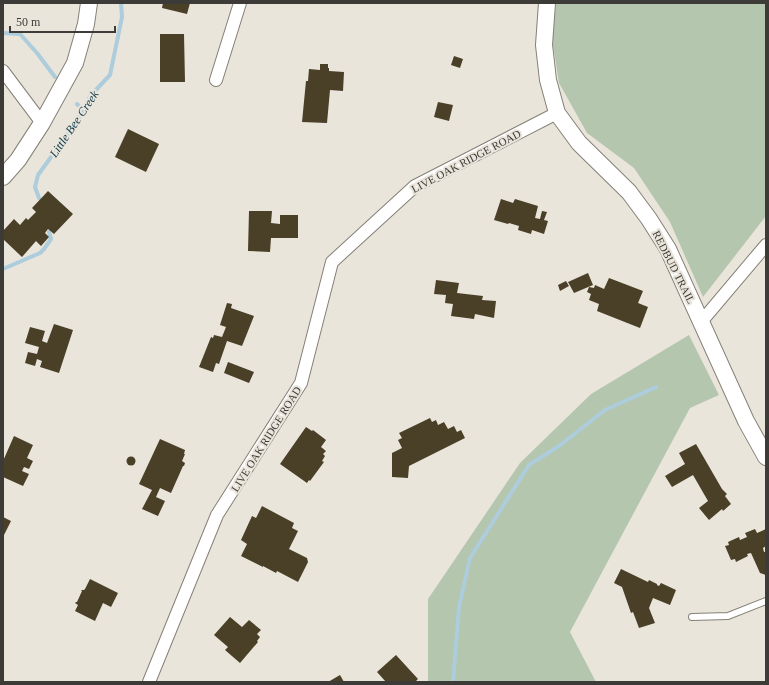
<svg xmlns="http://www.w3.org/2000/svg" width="769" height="685" viewBox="0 0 769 685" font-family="Georgia,serif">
  <rect width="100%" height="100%" fill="#eae5db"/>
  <g fill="#b5c6ae">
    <polygon points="556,3 766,3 766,216 703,297 670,222 634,168 587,133 559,83 552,39"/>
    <polygon points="689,335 719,395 690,408 570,632 596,682 428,682 428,599 520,463 591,394"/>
  </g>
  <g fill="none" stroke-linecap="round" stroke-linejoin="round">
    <g stroke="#adccdc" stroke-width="4">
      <polyline points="3,33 20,34 37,53 55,77"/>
      <polyline points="77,104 83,110"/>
      <polyline points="39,198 35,187 38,175 77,121 91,95 110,75 122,17 121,3"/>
      <polyline points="3,269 40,253 44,249 51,239 49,232"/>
      <polyline points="453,682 459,607 470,558 529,465 559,446 605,410 656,387"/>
    </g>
  </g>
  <g fill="#4a3f27">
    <polygon points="163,3 190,3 187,14 162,8"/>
    <polygon points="160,34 184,34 185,82 160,82"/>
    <polygon points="454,56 463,59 460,68 451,65"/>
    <polygon points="320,64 328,64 328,68 329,68 329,71 344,72 343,91 330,90 327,123 302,122 306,81 308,81 309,69 320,70"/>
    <polygon points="438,102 453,105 449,121 434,117"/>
    <polygon points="128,129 159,144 146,172 115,157"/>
    <polygon points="48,191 73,214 54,234 48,229 45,233 49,237 41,246 36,241 22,257 3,239 3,231 14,219 20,225 26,218 28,220 36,212 32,208"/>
    <polygon points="501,199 513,203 515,199 538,206 535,218 540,219 542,211 547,212 544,220 548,221 544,234 532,230 531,234 518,230 519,226 509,223 508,224 494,220"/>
    <polygon points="249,211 272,211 271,223 280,224 280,215 298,215 298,238 271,238 270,252 248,251"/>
    <polygon points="588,273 593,285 574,293 568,282"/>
    <polygon points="609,278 643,291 638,303 648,307 640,328 597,311 599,304 589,300 591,294 587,292 589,287 594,288 595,285 604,289"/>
    <polygon points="436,280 459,283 457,293 483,296 482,300 496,301 494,318 475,314 474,319 451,316 453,304 445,303 446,295 434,294"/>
    <polygon points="566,281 569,286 560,291 558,285"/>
    <polygon points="227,303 232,304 231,308 254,316 242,346 227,341 219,364 216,363 213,372 199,367 211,337 213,338 214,335 222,337 226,327 220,325"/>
    <polygon points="54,324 73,330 59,373 40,367 42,361 37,359 35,366 25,363 28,352 37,354 39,347 25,343 30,327 45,331 42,341 47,343"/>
    <polygon points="228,362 254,372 249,383 224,373"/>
    <polygon points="430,418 432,422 436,420 438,425 444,422 448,429 454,426 457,432 461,430 465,438 409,466 408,478 392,477 392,453 402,448 398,440 402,438 399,433"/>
    <polygon points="306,427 312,431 313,430 326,440 321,447 326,451 323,454 325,456 322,461 324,462 310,481 309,480 307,483 280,464"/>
    <polygon points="14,436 33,445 27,458 33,461 29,469 24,467 22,471 29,474 23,486 3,477 3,461"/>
    <polygon points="160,439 185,450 184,454 185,454 182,461 185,463 184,466 183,466 171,493 160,488 156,497 165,501 158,516 142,509 152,490 139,484"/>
    <polygon points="696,444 722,489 727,494 725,496 731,504 723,511 722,509 709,520 699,508 708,501 693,475 672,487 665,476 685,464 679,453"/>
    <circle cx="131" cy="461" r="4.5"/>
    <polygon points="262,506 294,523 292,528 298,531 289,549 307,558 308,562 298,582 277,571 276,573 263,566 263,567 241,556 247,544 241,540 252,516 256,518"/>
    <polygon points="3,517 11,521 3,537"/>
    <polygon points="755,529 757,533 766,529 766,546 763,548 764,552 766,552 766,575 760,573 751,553 747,554 748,556 736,562 735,559 731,560 725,546 729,545 728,542 739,537 740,540 747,537 745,533"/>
    <polygon points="621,569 648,582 649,580 657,584 657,585 659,586 661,583 676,590 670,605 653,598 649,608 655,623 639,628 633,612 631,613 622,587 614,583"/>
    <polygon points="90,579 118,593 111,607 103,603 95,621 75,611 78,605 75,603 76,602 77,602 82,591 81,591 82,590 84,590 85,589"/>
    <polygon points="230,617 242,627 249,620 261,630 257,634 260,637 257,641 258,642 240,663 225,650 228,647 214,635"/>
    <polygon points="396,655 418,679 415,682 389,682 388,681 386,682 377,672"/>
    <polygon points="340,675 344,682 328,682"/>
  </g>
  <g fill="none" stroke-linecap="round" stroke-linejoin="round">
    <g stroke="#858077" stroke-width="8">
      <polyline id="lane" points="692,617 728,616 766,601"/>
    </g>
    <g stroke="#858077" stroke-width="14">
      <g id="street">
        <polyline points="3,71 42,123"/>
        <polyline points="216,80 240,3"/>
        <polyline points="701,322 766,245"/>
        <polyline points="149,682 217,515 301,383 332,262 415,186 557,113"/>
      </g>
    </g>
    <g stroke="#858077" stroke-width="18">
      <g id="secondary">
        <polyline points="547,3 544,45 548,80 557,113 579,143 629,192 649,219 668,249 746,421 766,457"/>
        <polyline points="3,177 18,160 42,123 75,63 86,24 89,3"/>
      </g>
    </g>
    <use href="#lane" stroke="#fff" stroke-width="6"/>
    <use href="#street" stroke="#fff" stroke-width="12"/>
    <use href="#secondary" stroke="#fff" stroke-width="16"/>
  </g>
  <g text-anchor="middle" stroke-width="4" stroke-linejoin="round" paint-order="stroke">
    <g font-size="11" fill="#3d3b37" stroke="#eae5db">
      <text transform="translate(466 161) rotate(-28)" y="4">LIVE OAK RIDGE ROAD</text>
      <text transform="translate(674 267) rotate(63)" y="4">REDBUD TRAIL</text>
      <text transform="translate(266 439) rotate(-58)" y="4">LIVE OAK RIDGE ROAD</text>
    </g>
    <g font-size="12" font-style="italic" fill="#0d394b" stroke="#eae5db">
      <text transform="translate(74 124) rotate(-56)" y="4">Little Bee Creek</text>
    </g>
  </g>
  <rect width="769" height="685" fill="none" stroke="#3d3b37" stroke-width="8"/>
  <path d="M10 26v6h105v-6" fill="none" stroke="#3d3b37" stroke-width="2"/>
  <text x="16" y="26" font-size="12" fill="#3d3b37" stroke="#eae5db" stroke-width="3" paint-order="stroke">50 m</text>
</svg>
